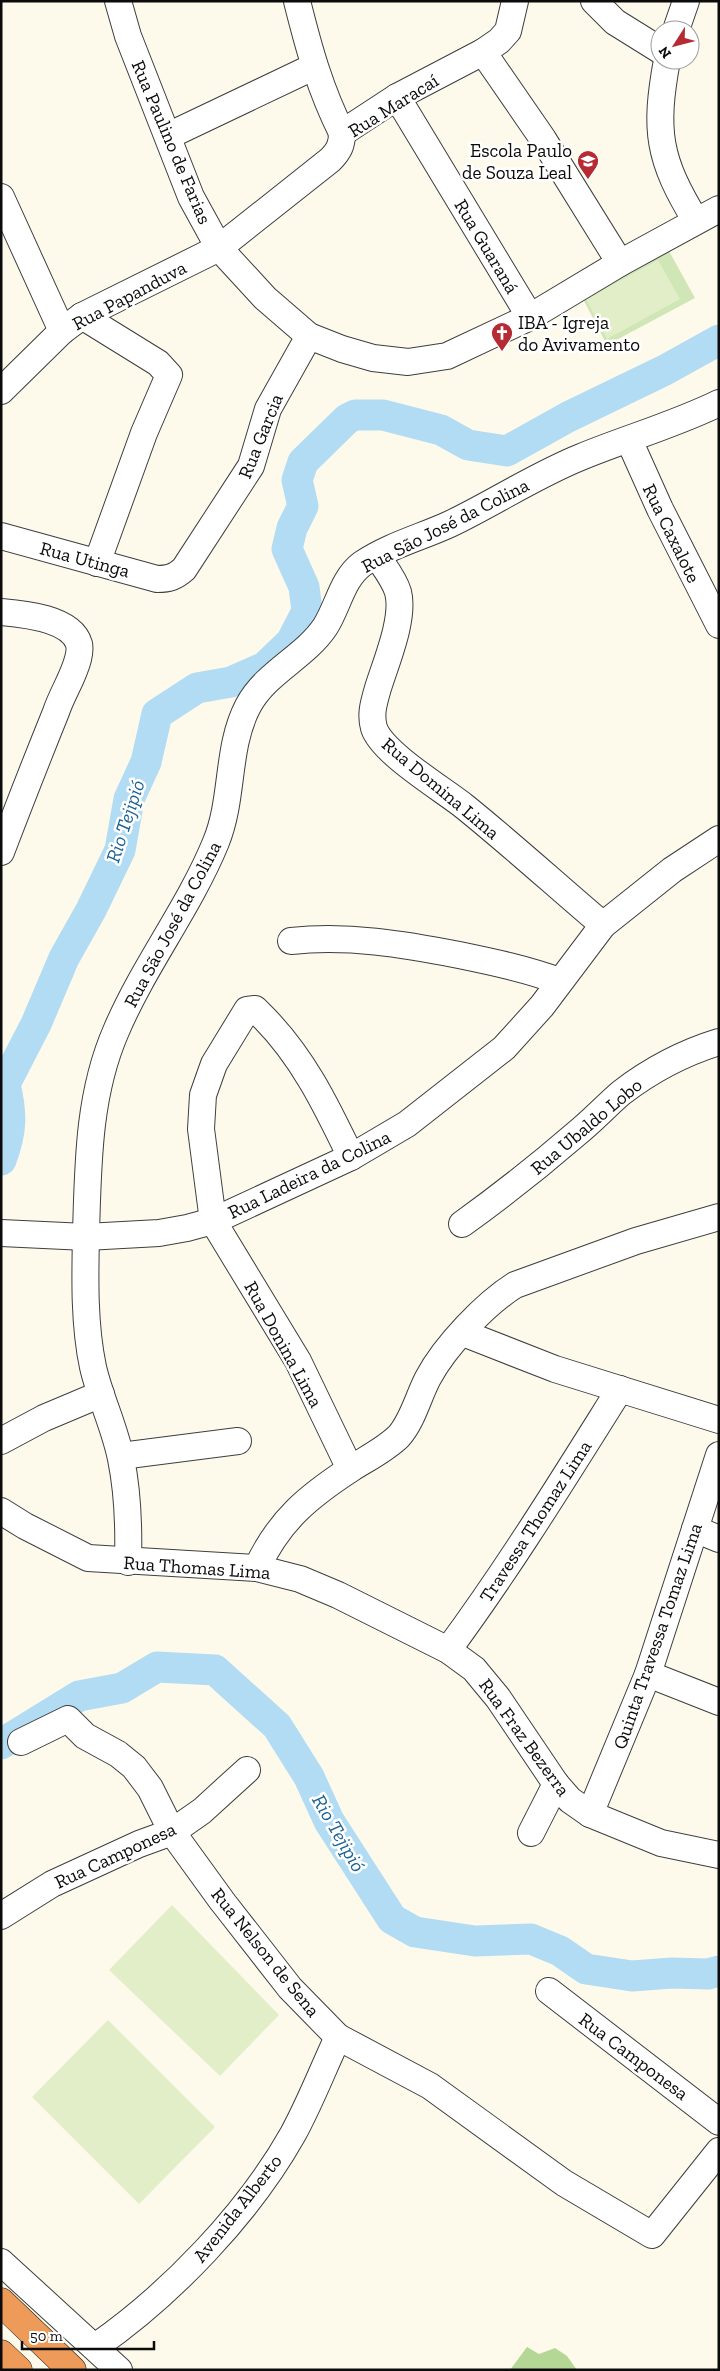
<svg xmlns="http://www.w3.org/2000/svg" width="720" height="2371" viewBox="0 0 720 2371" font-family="'Zilla Slab',serif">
  <rect width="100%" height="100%" fill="#fefaeb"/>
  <polygon fill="#d0e6b6" points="669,251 695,298 607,345 583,299"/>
  <polygon fill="#b4d796" points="527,2347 539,2354 555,2348 567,2356 577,2370 510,2370"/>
  <g fill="#e1eec8">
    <polygon points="658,260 680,299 607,339 586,299"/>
    <polygon points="172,1905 279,2015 220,2076 109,1970"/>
    <polygon points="108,2020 215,2127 139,2204 32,2097"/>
  </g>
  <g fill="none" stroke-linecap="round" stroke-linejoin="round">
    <g stroke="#b2dcf3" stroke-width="31">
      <path d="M1 1160C12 1131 12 1114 5 1084L36 1024 64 958 91 910 120 850 129 799 146 762 157 714 197 688 231 682 265 667 291 642 307 611 304 587 287 549 292 528 303 506 297 480 303 462 347 419 355 415H383L441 430 468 445 507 451 568 417 665 370 719 340"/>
      <polyline points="1,1744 79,1696 122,1688 157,1667 215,1670 277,1726 309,1777 329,1821 392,1919 415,1932 475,1941 531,1939 560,1951 586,1969 632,1976 672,1973 708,1974 719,1971"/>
    </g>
    <g stroke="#3e3e3e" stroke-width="28">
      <g id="minor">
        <polyline points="118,1 128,36 191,197 219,248 265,298 309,336 342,349 373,358 408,362 447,356 530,317 620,263 719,209"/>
        <path d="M297 1C309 49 320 89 342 133"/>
        <polyline points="594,1 615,22 660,50"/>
        <polyline points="676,30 686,1"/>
        <polyline points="483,52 543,139 620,263"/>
        <path d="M667 60C654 131 658 159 696 221"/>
        <polyline points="397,97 530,317"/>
        <polyline points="342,133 397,97 483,52 499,41 508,31 515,1"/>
        <polyline points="168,136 313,67"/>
        <polyline points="1,197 62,331"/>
        <polyline points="82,316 158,363 169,375 144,433 97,563"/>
        <path d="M1 391 62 331 82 316 219 248 330 160C339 151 342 145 342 133"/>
        <polyline points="629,440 660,509 719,625"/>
        <path d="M1 536 157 579C169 579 175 577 184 569L251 466 268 409 309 336"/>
        <path d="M377 556C385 568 394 579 398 592 405 618 386 662 378 688 374 702 370 714 374 728 382 753 444 790 465 807 512 845 557 886 603 925"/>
        <path d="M1 612C24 614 71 618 79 644 80 648 79 655 78 659 73 678 62 694 56 712 37 759 19 805 1 852"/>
        <path d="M291 941C348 935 403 944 459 955 493 962 526 969 559 981"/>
        <path d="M462 1224C501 1196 539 1166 576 1134 592 1121 606 1106 621 1093 651 1070 683 1053 719 1042"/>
        <polyline points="1,1233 86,1237 159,1233 187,1228 213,1221 351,1157 407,1124 504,1048 542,1006 603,925 672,870 719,839"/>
        <polyline points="463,1333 555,1369 719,1420"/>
        <polyline points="1,1441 44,1418 101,1394"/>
        <polyline points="121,1456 238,1441"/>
        <path d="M350 1469 298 1361 213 1221 201 1129 203 1095 214 1064 247 1010 255 1009 260 1014C302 1055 326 1105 351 1157"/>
        <polyline points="1,1511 25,1526 88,1558 257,1568 300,1579 338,1595 448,1650 474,1669 498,1698 556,1784 570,1800 590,1814 661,1843 719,1855"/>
        <polyline points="695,1529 719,1539"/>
        <path d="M128 1562C129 1527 128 1493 121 1459 115 1428 100 1398 93 1367 84 1325 85 1278 86 1234 88 1166 88 1095 116 1031 144 965 189 908 216 842 234 798 226 748 248 706 266 672 304 658 325 627 338 607 342 579 362 564 388 546 422 537 450 524 494 503 536 475 581 457 627 438 674 425 719 403"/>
        <path d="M257 1568C279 1520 309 1496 352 1468 368 1458 386 1449 399 1436 413 1420 418 1397 428 1378 445 1346 485 1304 515 1285L636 1241 719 1217"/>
        <path d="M448 1650C510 1566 564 1478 620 1389"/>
        <polyline points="648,1674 719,1702"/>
        <polyline points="21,1742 68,1719 85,1736 118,1754 134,1767 150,1788 172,1832 222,1901 290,1988 338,2037 430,2086 564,2183 652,2235 719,2151"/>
        <polyline points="590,1814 648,1674 719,1455"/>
        <polyline points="531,1833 556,1784"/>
        <polyline points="1,1916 52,1884 139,1844 172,1832 202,1811 247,1770"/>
        <polyline points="549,1991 719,2122"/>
        <polyline points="1,2262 119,2370"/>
        <path d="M95 2347C170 2295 248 2214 293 2134 310 2103 323 2069 338 2037"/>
      </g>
    </g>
    <g stroke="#1c1c1c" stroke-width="29">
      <g id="highway">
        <polyline points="1,2302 72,2370"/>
        <polyline points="1,2354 18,2370"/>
      </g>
    </g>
    <use href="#minor" stroke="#fff" stroke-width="26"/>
    <use href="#highway" stroke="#ee9b59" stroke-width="28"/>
  </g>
  <defs>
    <g id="school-pin" transform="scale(1.125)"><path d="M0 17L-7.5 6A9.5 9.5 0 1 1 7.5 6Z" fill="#b52a33" stroke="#fff"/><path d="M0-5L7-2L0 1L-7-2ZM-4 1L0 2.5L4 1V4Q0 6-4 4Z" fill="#fff"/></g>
    <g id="church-pin" transform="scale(1.125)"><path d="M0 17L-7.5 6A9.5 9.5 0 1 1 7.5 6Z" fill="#b52a33" stroke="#fff"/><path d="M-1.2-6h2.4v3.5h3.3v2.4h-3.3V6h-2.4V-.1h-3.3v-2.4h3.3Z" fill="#fff"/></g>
  </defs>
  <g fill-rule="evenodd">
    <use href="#school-pin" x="588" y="161"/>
    <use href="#church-pin" x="502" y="333"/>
  </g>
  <g text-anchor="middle" stroke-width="5" stroke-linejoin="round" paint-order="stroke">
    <g font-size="19" fill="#0b0b0b" stroke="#fff">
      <text transform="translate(393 105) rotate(-32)" y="7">Rua Maracaí</text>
      <text transform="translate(172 142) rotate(67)" y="7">Rua Paulino de Farias</text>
      <text transform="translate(487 246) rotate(59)" y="7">Rua Guaraná</text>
      <text transform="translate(129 295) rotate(-28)" y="7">Rua Papanduva</text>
      <text transform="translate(260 436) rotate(-68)" y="7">Rua Garcia</text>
      <text transform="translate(445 525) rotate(-27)" y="7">Rua São José da Colina</text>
      <text transform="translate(672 533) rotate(64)" y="7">Rua Caxalote</text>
      <text transform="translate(85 559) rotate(15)" y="7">Rua Utinga</text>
      <text transform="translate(441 788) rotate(40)" y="7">Rua Domina Lima</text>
      <text transform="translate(172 924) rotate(-62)" y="7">Rua São José da Colina</text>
      <text transform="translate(586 1126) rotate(-40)" y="7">Rua Ubaldo Lobo</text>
      <text transform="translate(309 1174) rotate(-26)" y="7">Rua Ladeira da Colina</text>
      <text transform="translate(284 1344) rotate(61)" y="7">Rua Donina Lima</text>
      <text transform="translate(535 1521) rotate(-57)" y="7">Travessa Thomaz Lima</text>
      <text transform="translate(197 1567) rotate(4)" y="7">Rua Thomas Lima</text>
      <text transform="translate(657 1636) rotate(-71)" y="7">Quinta Travessa Tomaz Lima</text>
      <text transform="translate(525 1737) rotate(54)" y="7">Rua Fraz Bezerra</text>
      <text transform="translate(115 1855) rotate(-25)" y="7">Rua Camponesa</text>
      <text transform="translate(266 1952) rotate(51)" y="7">Rua Nelson de Sena</text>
      <text transform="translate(634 2056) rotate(37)" y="7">Rua Camponesa</text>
      <text transform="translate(237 2208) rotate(-52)" y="7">Avenida Alberto</text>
    </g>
    <g font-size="19" fill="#0b0b0b" stroke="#fff" text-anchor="end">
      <text x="572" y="157">Escola Paulo<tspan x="572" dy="22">de Souza Leal</tspan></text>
      <text x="518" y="329" text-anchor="start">IBA - Igreja<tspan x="518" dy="22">do Avivamento</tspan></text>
    </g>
    <g font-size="20" font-style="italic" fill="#1b6397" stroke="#fff">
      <text transform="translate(125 821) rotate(-72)" y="7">Rio Tejipió</text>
      <text transform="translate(339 1833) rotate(60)" y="7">Rio Tejipió</text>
    </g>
  </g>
  <rect width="720" height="2371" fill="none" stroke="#0b0b0b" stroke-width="5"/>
  <g transform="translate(675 45) rotate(234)"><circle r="24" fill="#ffffff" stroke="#9d9d9d"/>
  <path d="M0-4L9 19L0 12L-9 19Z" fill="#b52a33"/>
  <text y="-8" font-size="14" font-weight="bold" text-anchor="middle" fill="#0b0b0b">N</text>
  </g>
  <path d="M22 2341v8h132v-8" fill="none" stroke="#0b0b0b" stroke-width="2.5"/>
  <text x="30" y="2341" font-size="15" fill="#0b0b0b" stroke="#ffffff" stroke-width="4" paint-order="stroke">50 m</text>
</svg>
